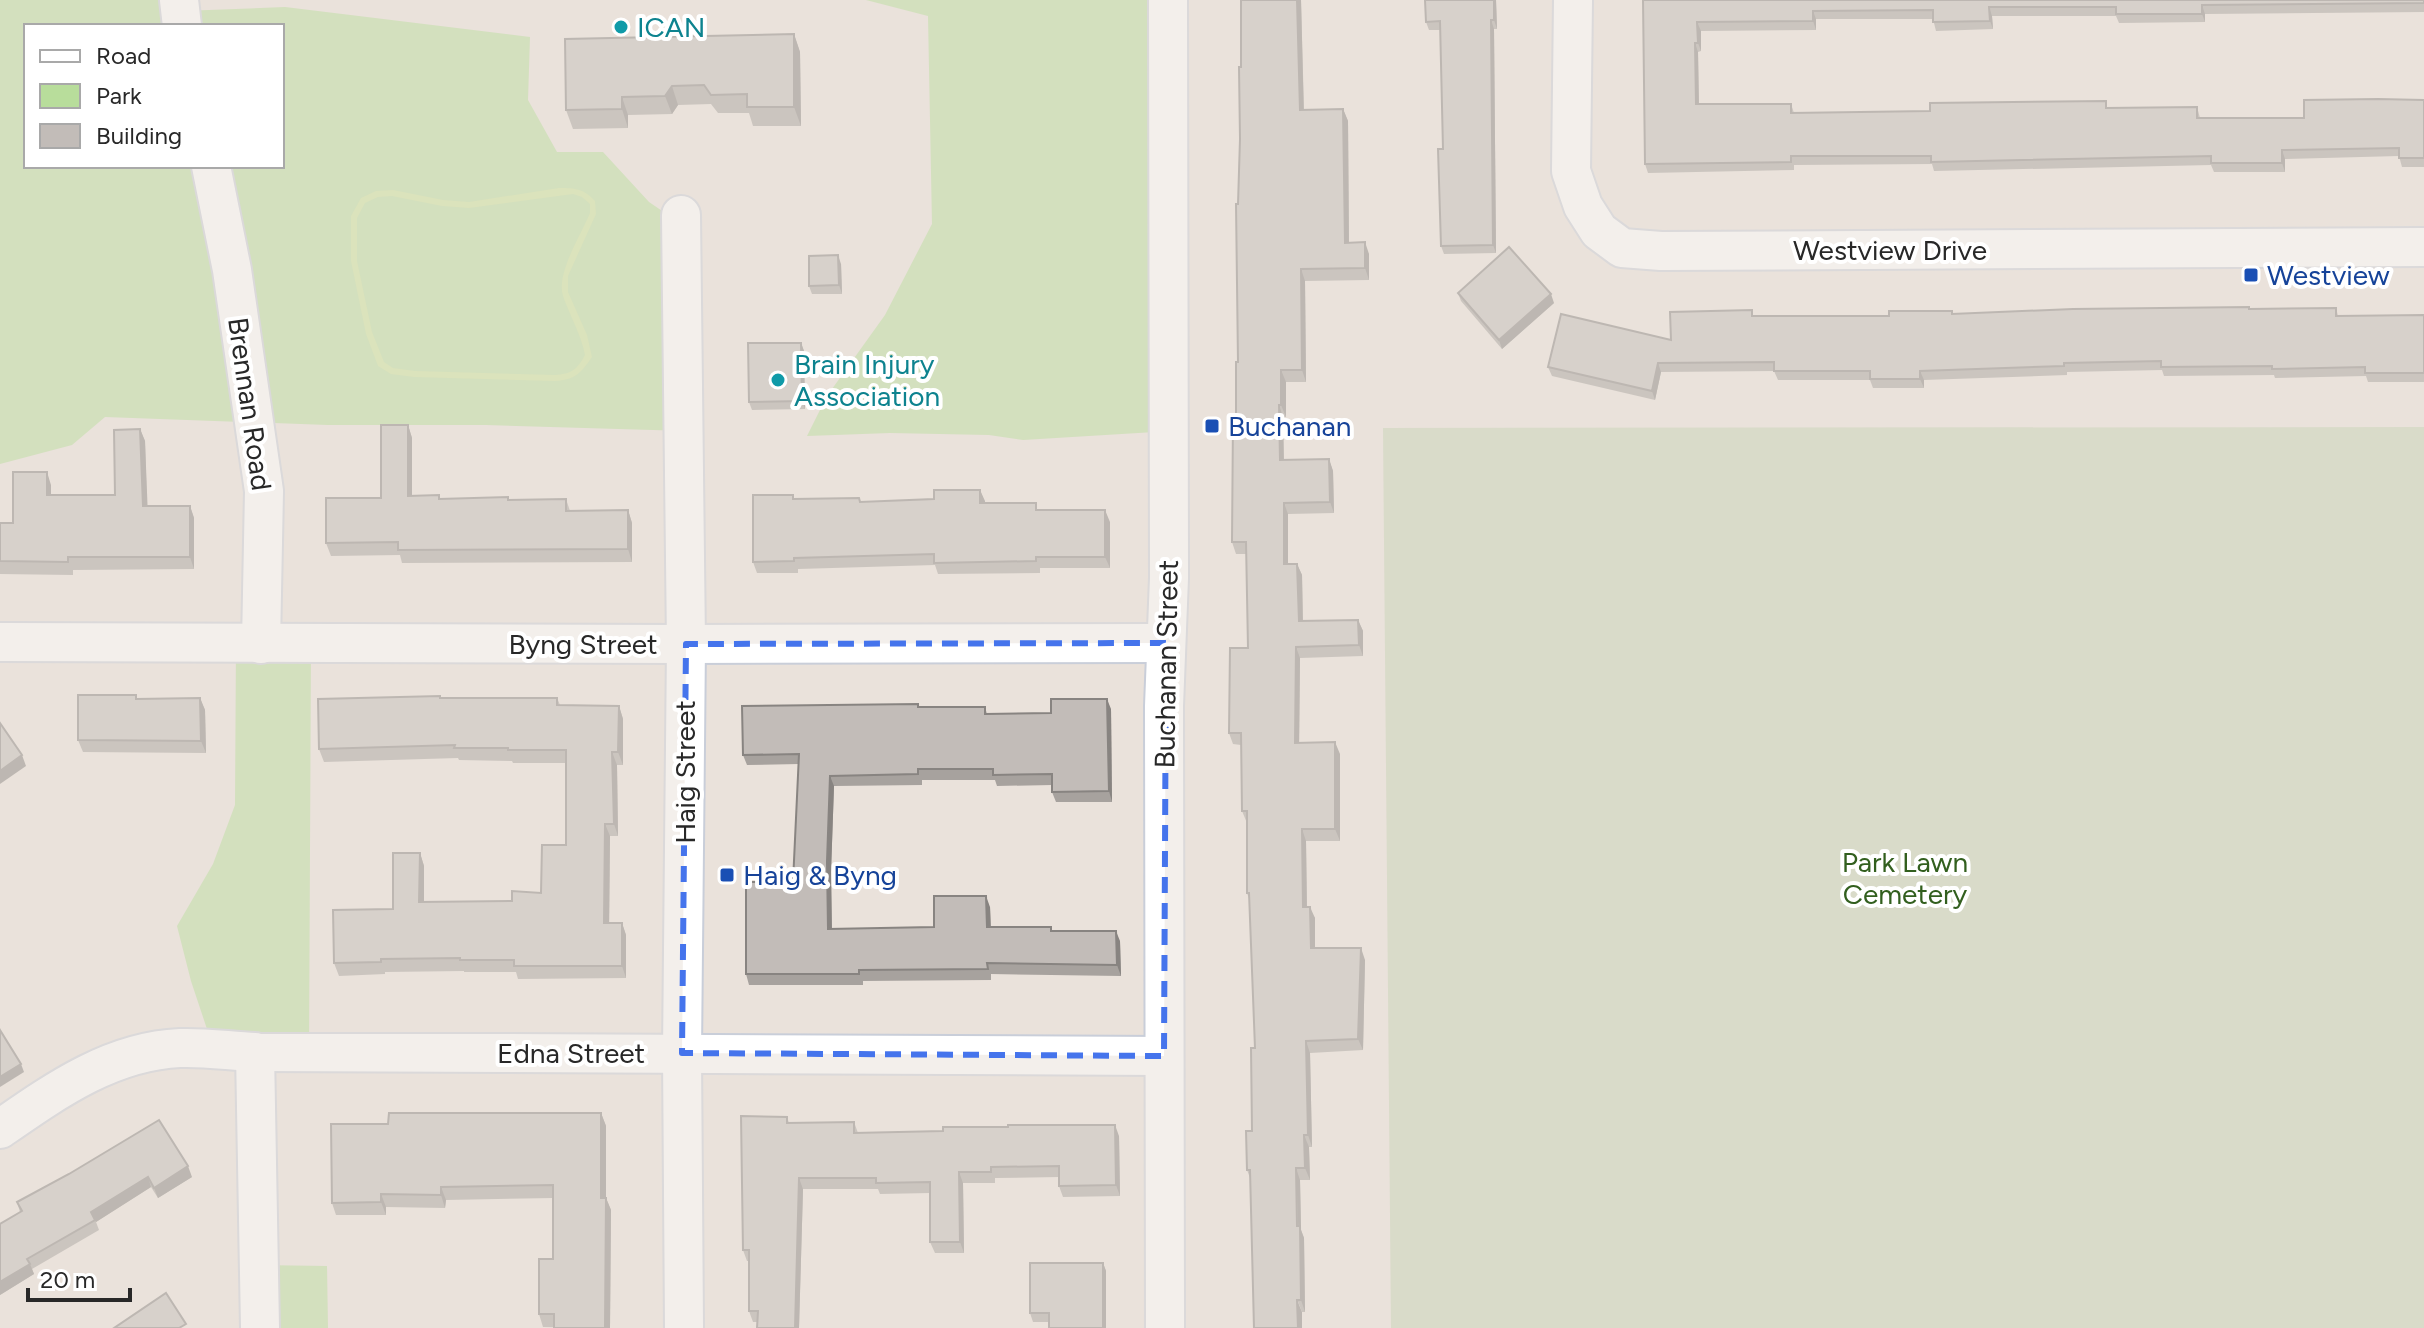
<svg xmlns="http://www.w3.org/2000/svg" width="2424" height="1328" viewBox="0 0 2424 1328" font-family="Figtree,sans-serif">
  <rect width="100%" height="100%" fill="#eae2db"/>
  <g fill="#b8dd9b" fill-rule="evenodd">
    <path d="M0 0H181L182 11 285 7 530 37 528 100 557 152H603L649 202 671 217 687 431 486 425H328L105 417 72 445 0 464ZM26 26H282V166H26Z"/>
    <polygon points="866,0 1169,0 1171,431 1023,440 989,435 890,433 807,436 827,396 885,315 932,224 928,16"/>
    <polygon points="236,646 311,646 309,1054 210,1038 191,981 177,926 213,864 235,805"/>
    <polygon points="257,1265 327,1266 328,1328 258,1328"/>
  </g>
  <polygon fill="#c5d2b3" points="2424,427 2424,1328 1391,1328 1383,428"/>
  <path fill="#cae497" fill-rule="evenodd" d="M559 188C576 188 584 189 595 201L596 214 568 276V292L587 335 592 357C581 373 575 380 555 381L414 377 391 374 378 366 366 334 351 261V216L361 198 376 191 393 190 443 200 469 202ZM573 194 582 197 590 204V213C581 235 556 273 563 296 570 316 581 334 585 355 577 370 571 374 555 375L415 371 393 368 384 362 372 332 357 261V218L365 203 378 197 392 196 442 206 469 208Z"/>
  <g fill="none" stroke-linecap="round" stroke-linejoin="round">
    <g stroke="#c9ced9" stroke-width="42">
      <g id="minor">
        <polyline points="179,0 182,26"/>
        <polyline points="1573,0 1571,171 1583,206 1599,231 1622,248 1661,251 2424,247"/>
        <polyline points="211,166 232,270 264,491 261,644"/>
        <polyline points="681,215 686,644 682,1053 684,1328"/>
        <polyline points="0,642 686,644 1166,643"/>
        <polyline points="255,1052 260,1328"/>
        <path d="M0 1129C55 1091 111 1051 180 1048 205 1047 230 1051 255 1052L1164 1056"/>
        <polyline points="1165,1328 1164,706 1169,578 1168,0"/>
      </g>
    </g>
    <use href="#minor" stroke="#fff" stroke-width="38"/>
  </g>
  <g fill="#a7a29e">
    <polygon points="1241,0 1301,0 1304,110 1343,109 1348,121 1349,243 1369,254 1369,280 1305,281 1306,382 1286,382 1286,417 1283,417 1284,460 1329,459 1333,471 1334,513 1288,514 1288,564 1297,564 1302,575 1303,621 1358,620 1363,631 1363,656 1300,658 1299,743 1340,754 1340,841 1306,841 1307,907 1315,918 1315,948 1365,960 1363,1050 1310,1053 1312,1147 1309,1147 1310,1180 1300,1180 1301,1230 1304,1238 1305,1312 1302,1312 1247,1170 1252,1131 1255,1048 1250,901 1247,893 1247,823 1242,811 1241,745 1233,744 1229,733 1248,648 1246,554 1236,554 1232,542 1238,362 1238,204 1241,67"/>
    <polygon points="1425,0 1496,0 1497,29 1494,29 1496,253 1444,254 1441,246 1443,149 1441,30 1429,30 1426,22"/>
    <polygon points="1643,0 2424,0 2424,12 2205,14 2205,22 2119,23 2116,16 1992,16 1993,29 1936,31 1933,19 1816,19 1816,30 1701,31 1701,51 1698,52 1699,104 1791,104 1794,113 2197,107 2200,118 2304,118 2424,100 2424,167 2402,167 2399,156 2285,159 2285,172 2214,172 2211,165 1934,171 1932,164 1794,165 1794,170 1648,173 1645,164"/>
    <polygon points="794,34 800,52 801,126 753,126 749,113 718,113 711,104 678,105 672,114 628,115 628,128 573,129 566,110"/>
    <polygon points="841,264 842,294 812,294 809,286"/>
    <polygon points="1458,293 1554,303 1502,349 1461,301"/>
    <polygon points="2249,307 2250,309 2336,308 2338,316 2424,315 2424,382 2368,382 2366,376 2275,378 2274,375 2164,376 2162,370 2067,372 2067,375 1924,380 1924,388 1873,388 1870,380 1778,380 1774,371 1661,372 1655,400 1552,376 1548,367 1671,340 1754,316 1889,316"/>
    <polygon points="801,343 804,351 805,409 752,410 749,402"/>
    <polygon points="408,425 412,438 412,496 440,499 566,499 570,511 628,510 632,523 632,562 402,563 400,555 331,556 326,543 381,498"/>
    <polygon points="140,429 145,441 147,506 190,506 194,518 194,569 73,570 73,575 0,574 0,523 13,523 51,485 51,495 115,495"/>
    <polygon points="980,490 985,503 1110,522 1110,568 1040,568 1040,573 938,574 935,565 798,569 798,573 757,573 753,562 795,499 859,498 861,502 934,499"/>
    <polygon points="200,698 205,710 206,753 83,752 78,740 138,699"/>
    <polygon points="441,698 557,698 560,705 619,706 623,719 623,765 617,765 618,836 610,836 609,923 622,923 626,935 626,978 518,979 516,972 464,972 464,971 385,972 385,974 339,976 334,963 393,909 420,853 424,866 424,902 512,901 541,893 566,845 566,763 513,763 512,761 459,760 458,758 324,762 319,749"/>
    <polygon points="919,707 985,707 987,714 1051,713 1111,709 1112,802 1056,802 1052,792 1052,785 997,786 995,780 922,780 922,785 834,786 831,872 832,929 934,927 990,907 991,927 1051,927 1052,931 1120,941 1121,976 991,974 991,980 863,981 863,985 749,985 746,974 793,882 799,764 747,765 743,755"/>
    <polygon points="601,1113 606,1126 606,1198 611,1210 610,1328 543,1327 539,1314 553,1259 553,1198 446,1200 445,1208 386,1207 386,1215 336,1215 332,1203 388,1124"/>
    <polygon points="787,1117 789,1123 854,1122 858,1133 1119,1136 1120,1196 1063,1197 1059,1186 1059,1177 995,1178 995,1183 963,1183 964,1253 935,1253 930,1242 930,1193 880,1194 878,1189 803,1189 799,1328 757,1328 757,1322 753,1322 749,1311 749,1261 747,1261 743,1250"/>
    <polygon points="69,1174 192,1177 158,1198 151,1187 96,1222 99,1230 32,1269 34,1274 0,1295 20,1212 17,1202"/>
    <polygon points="1103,1263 1106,1271 1106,1328 1049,1328 1049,1322 1033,1322 1030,1313"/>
  </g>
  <g fill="#888481">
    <polygon points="1297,0 1301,0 1304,122 1300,110"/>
    <polygon points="1494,0 1496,0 1497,29 1494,20"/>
    <polygon points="2202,5 2205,14 2205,22 2202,14"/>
    <polygon points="1989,7 1992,16 1993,29 1990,21"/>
    <polygon points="1813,11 1816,19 1816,30 1813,21"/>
    <polygon points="1491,20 1494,29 1496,253 1493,245"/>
    <polygon points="1697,22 1701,31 1701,51 1698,43"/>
    <polygon points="794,34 800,52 801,126 794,107"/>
    <polygon points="1695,43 1698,52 1699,113 1696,104"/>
    <polygon points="672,86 678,105 672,114 665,96"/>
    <polygon points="622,97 628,115 628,128 622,109"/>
    <polygon points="1343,109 1348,121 1349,254 1345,243"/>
    <polygon points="2282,150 2285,159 2285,172 2282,163"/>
    <polygon points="1365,242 1369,254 1369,280 1365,268"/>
    <polygon points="838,255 841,264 842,294 839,285"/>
    <polygon points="1301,269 1305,281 1306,382 1302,370"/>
    <polygon points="1551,294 1554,303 1502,349 1499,340"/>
    <polygon points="801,343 804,351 805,409 802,401"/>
    <polygon points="1658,363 1661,372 1655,400 1652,391"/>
    <polygon points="1281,370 1286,382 1286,417 1281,405"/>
    <polygon points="1920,371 1924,380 1924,388 1920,379"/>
    <polygon points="1279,405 1283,417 1284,472 1280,460"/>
    <polygon points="408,425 412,438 412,509 408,496"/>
    <polygon points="140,429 145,441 148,518 143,506"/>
    <polygon points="1329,459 1333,471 1334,513 1330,502"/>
    <polygon points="47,472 51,485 51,507 47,495"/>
    <polygon points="980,490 985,501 985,515 980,503"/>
    <polygon points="1284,503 1288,514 1288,576 1284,564"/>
    <polygon points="190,506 194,518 194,569 190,557"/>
    <polygon points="628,510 632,523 632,562 628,549"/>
    <polygon points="1105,510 1110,522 1110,568 1105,557"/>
    <polygon points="1297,564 1302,575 1303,633 1299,621"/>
    <polygon points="1358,620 1363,631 1363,656 1359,645"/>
    <polygon points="1296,647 1300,658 1299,754 1295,743"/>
    <polygon points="200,698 205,710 206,753 201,741"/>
    <polygon points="1107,699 1111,709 1112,802 1109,791"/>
    <polygon points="619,706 623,719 623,765 618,752"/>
    <polygon points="1335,742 1340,754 1340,841 1335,829"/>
    <polygon points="612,752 617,765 618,836 614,824"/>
    <polygon points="22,755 26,766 0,784 0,771"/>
    <polygon points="830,776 834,786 831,872 832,939 828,929 827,862"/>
    <polygon points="605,824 610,836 609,935 604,923"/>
    <polygon points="1302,829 1306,841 1307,918 1303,907"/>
    <polygon points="420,853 424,866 424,915 419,902"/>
    <polygon points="986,896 990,907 991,938 987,927"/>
    <polygon points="1310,907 1315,918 1315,959 1311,948"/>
    <polygon points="622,923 626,935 626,978 622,966"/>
    <polygon points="1116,931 1120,941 1121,976 1117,965"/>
    <polygon points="1361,948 1365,960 1363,1050 1358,1039"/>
    <polygon points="1306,1041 1310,1053 1312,1147 1308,1135"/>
    <polygon points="21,1064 24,1072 0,1087 0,1077"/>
    <polygon points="601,1113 606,1126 606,1210 601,1198"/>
    <polygon points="1115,1125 1119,1136 1120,1196 1116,1185"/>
    <polygon points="1304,1135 1309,1147 1310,1180 1305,1168"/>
    <polygon points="188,1166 192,1177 158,1198 154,1188"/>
    <polygon points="1296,1168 1300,1180 1301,1230 1304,1238 1305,1312 1301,1300"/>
    <polygon points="959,1172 963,1183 964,1253 960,1242"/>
    <polygon points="148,1177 151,1187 96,1222 91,1212"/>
    <polygon points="799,1178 803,1189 799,1328 795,1328"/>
    <polygon points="441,1187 446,1200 445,1208 441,1195"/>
    <polygon points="381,1194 386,1207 386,1215 381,1202"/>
    <polygon points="606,1198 611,1210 610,1328 605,1328"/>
    <polygon points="1103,1263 1106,1271 1106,1328 1103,1328"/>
    <polygon points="30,1264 34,1274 0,1295 0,1282"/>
    <polygon points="1297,1300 1302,1312 1302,1328 1298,1328"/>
  </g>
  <g fill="#c2bcb8" stroke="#888481" stroke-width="2">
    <polygon points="1241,0 1297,0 1300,110 1343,109 1345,243 1365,242 1365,268 1301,269 1302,370 1281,370 1281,405 1279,405 1280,460 1329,459 1330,502 1284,503 1284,564 1297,564 1299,621 1358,620 1359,645 1296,647 1295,743 1335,742 1335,829 1302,829 1303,907 1310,907 1311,948 1361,948 1358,1039 1306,1041 1308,1135 1304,1135 1305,1168 1296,1168 1297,1226 1300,1226 1301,1300 1297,1300 1298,1328 1254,1328 1250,1170 1247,1170 1246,1131 1252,1131 1251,1048 1255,1048 1249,893 1247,893 1247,811 1242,811 1241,733 1229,733 1230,648 1248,648 1246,542 1232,542 1233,419 1236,419 1236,362 1238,362 1236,204 1238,204 1240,139 1239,67 1241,67"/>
    <polygon points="1425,0 1494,0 1494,20 1491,20 1493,245 1441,246 1438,149 1443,149 1440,21 1426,22"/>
    <polygon points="1643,0 2424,0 2424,3 2202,5 2202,14 2116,14 2116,7 1989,7 1990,21 1933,22 1933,10 1813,11 1813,21 1697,22 1698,43 1695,43 1696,104 1791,104 1791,113 1930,111 1930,103 2106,101 2106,108 2197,107 2197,118 2304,118 2304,100 2378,99 2424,100 2424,158 2399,158 2399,148 2282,150 2282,163 2211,163 2211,156 1931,162 1931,156 1791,156 1791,162 1645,164"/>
    <polygon points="794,34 794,107 747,107 747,94 711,95 704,85 672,86 665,96 622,97 622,109 566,110 565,39"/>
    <polygon points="1509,247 1551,294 1499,340 1458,293"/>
    <polygon points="838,255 839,285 809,286 809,256"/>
    <polygon points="2249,307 2249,309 2336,308 2336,316 2424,315 2424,373 2365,373 2365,367 2272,369 2272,366 2161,367 2161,361 2064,363 2064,366 1920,371 1920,379 1870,379 1870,371 1774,371 1774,362 1658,363 1652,391 1548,367 1561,314 1671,340 1670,312 1752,310 1752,316 1889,316 1889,311 1952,311 1952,314 2073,309"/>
    <polygon points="748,343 801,343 802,401 749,402"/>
    <polygon points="381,425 408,425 408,496 439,495 439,499 508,497 508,500 566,499 566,511 628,510 628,549 398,550 398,542 326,543 326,498 381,498"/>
    <polygon points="140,429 143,506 190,506 190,557 68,557 68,562 0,561 0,523 13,523 13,472 47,472 47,495 115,495 114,430"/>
    <polygon points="934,490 980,490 980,503 1036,503 1036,510 1105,510 1105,557 1036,557 1036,561 934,563 934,554 794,558 794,561 753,562 753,495 793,495 793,499 859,498 860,502 934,499"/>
    <polygon points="78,695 136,695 136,699 200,698 201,741 78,740"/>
    <polygon points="440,696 440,698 557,698 557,705 619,706 618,752 612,752 614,824 605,824 604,923 622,923 622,966 514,966 514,960 460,960 460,958 381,959 381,962 334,963 333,910 393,909 393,853 420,853 419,902 512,901 512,891 541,893 542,845 566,845 566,750 508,750 508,748 454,748 455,745 319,749 318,699"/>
    <polygon points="1051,699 1107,699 1109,791 1052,792 1052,774 993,775 993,769 918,769 918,774 830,776 827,862 828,929 934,927 934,896 986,896 987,927 1051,927 1051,931 1116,931 1117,965 987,963 988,969 859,970 859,974 746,974 746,882 793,882 799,754 743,755 742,706 918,704 918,707 985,707 985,714 1051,713"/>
    <polygon points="0,723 22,755 0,771"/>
    <polygon points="0,1030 21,1064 0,1077"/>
    <polygon points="389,1113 601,1113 601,1198 606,1198 605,1328 554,1328 554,1314 539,1314 539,1259 553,1259 553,1185 441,1187 441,1195 381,1194 381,1202 332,1203 331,1124 388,1124"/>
    <polygon points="741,1116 787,1117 787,1123 854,1122 854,1133 943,1131 943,1127 1008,1127 1008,1125 1115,1125 1116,1185 1059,1186 1059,1166 991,1167 991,1172 959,1172 960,1242 930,1242 930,1182 876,1183 876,1178 799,1178 795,1328 757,1328 758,1311 749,1311 749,1250 743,1250"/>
    <polygon points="159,1120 188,1166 154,1188 148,1177 91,1212 95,1220 27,1259 30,1264 0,1282 0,1224 22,1211 17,1202 69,1174"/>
    <polygon points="1030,1263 1103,1263 1103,1328 1049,1328 1049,1313 1030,1313"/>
    <polygon points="166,1293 186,1324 179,1328 114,1328"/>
  </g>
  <path d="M0 0H2424V1328H0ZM1166 643 1164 1056 682 1053 686 644Z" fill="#eae2db" fill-opacity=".55" fill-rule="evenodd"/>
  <path fill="none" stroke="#4574ec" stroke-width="6" stroke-dasharray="16 10" stroke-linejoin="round" d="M1166 643 1164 1056 682 1053 686 644Z"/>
  <g fill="#0f9aa8" stroke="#fff" stroke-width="3">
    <circle cx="621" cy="27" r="8"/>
    <circle cx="778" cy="380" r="8"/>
  </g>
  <g fill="#1a4fb4" stroke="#fff" stroke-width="3">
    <rect x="2243" y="267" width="16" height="16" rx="4"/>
    <rect x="1204" y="418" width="16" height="16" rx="4"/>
    <rect x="719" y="867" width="16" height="16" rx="4"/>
  </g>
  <g text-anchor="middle" stroke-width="8" stroke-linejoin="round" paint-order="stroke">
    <g font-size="28" fill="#0d838f" stroke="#fff" text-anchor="start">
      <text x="637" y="37">ICAN</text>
      <text x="794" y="374">Brain Injury<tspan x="794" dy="32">Association</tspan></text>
    </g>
    <g font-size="28" fill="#282828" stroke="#fff">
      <text x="1890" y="260">Westview Drive</text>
      <text transform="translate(250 404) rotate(82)" y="10">Brennan Road</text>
      <text x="583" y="654">Byng Street</text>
      <text transform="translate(1166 664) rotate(-89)" y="10">Buchanan Street</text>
      <text transform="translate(685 772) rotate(-90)" y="10">Haig Street</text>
      <text x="571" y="1063">Edna Street</text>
    </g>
    <g font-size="28" fill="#164399" stroke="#fff" text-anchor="start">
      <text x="2267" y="285">Westview</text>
      <text x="1228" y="436">Buchanan</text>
      <text x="743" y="885">Haig &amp; Byng</text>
    </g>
    <g font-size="28" fill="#325f1e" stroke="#fff">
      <text x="1905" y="872">Park Lawn<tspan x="1905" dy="32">Cemetery</tspan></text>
    </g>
  </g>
  <rect x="24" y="24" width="260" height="144" fill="#ffffff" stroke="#a9a9a9" stroke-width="2"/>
  <rect x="40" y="50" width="40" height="12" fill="#ffffff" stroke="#a9a9a9" stroke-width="2"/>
  <text x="96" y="64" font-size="24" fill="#282828">Road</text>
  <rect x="40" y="84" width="40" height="24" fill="#b8dd9b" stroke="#a9a9a9" stroke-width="2"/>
  <text x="96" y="104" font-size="24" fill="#282828">Park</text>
  <rect x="40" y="124" width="40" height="24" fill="#c2bcb8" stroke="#a9a9a9" stroke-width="2"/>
  <text x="96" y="144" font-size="24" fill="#282828">Building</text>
  <path d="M28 1288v12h102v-12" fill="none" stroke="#282828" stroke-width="4"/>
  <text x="40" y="1288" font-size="24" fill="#282828" stroke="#ffffff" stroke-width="6" paint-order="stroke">20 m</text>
</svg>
